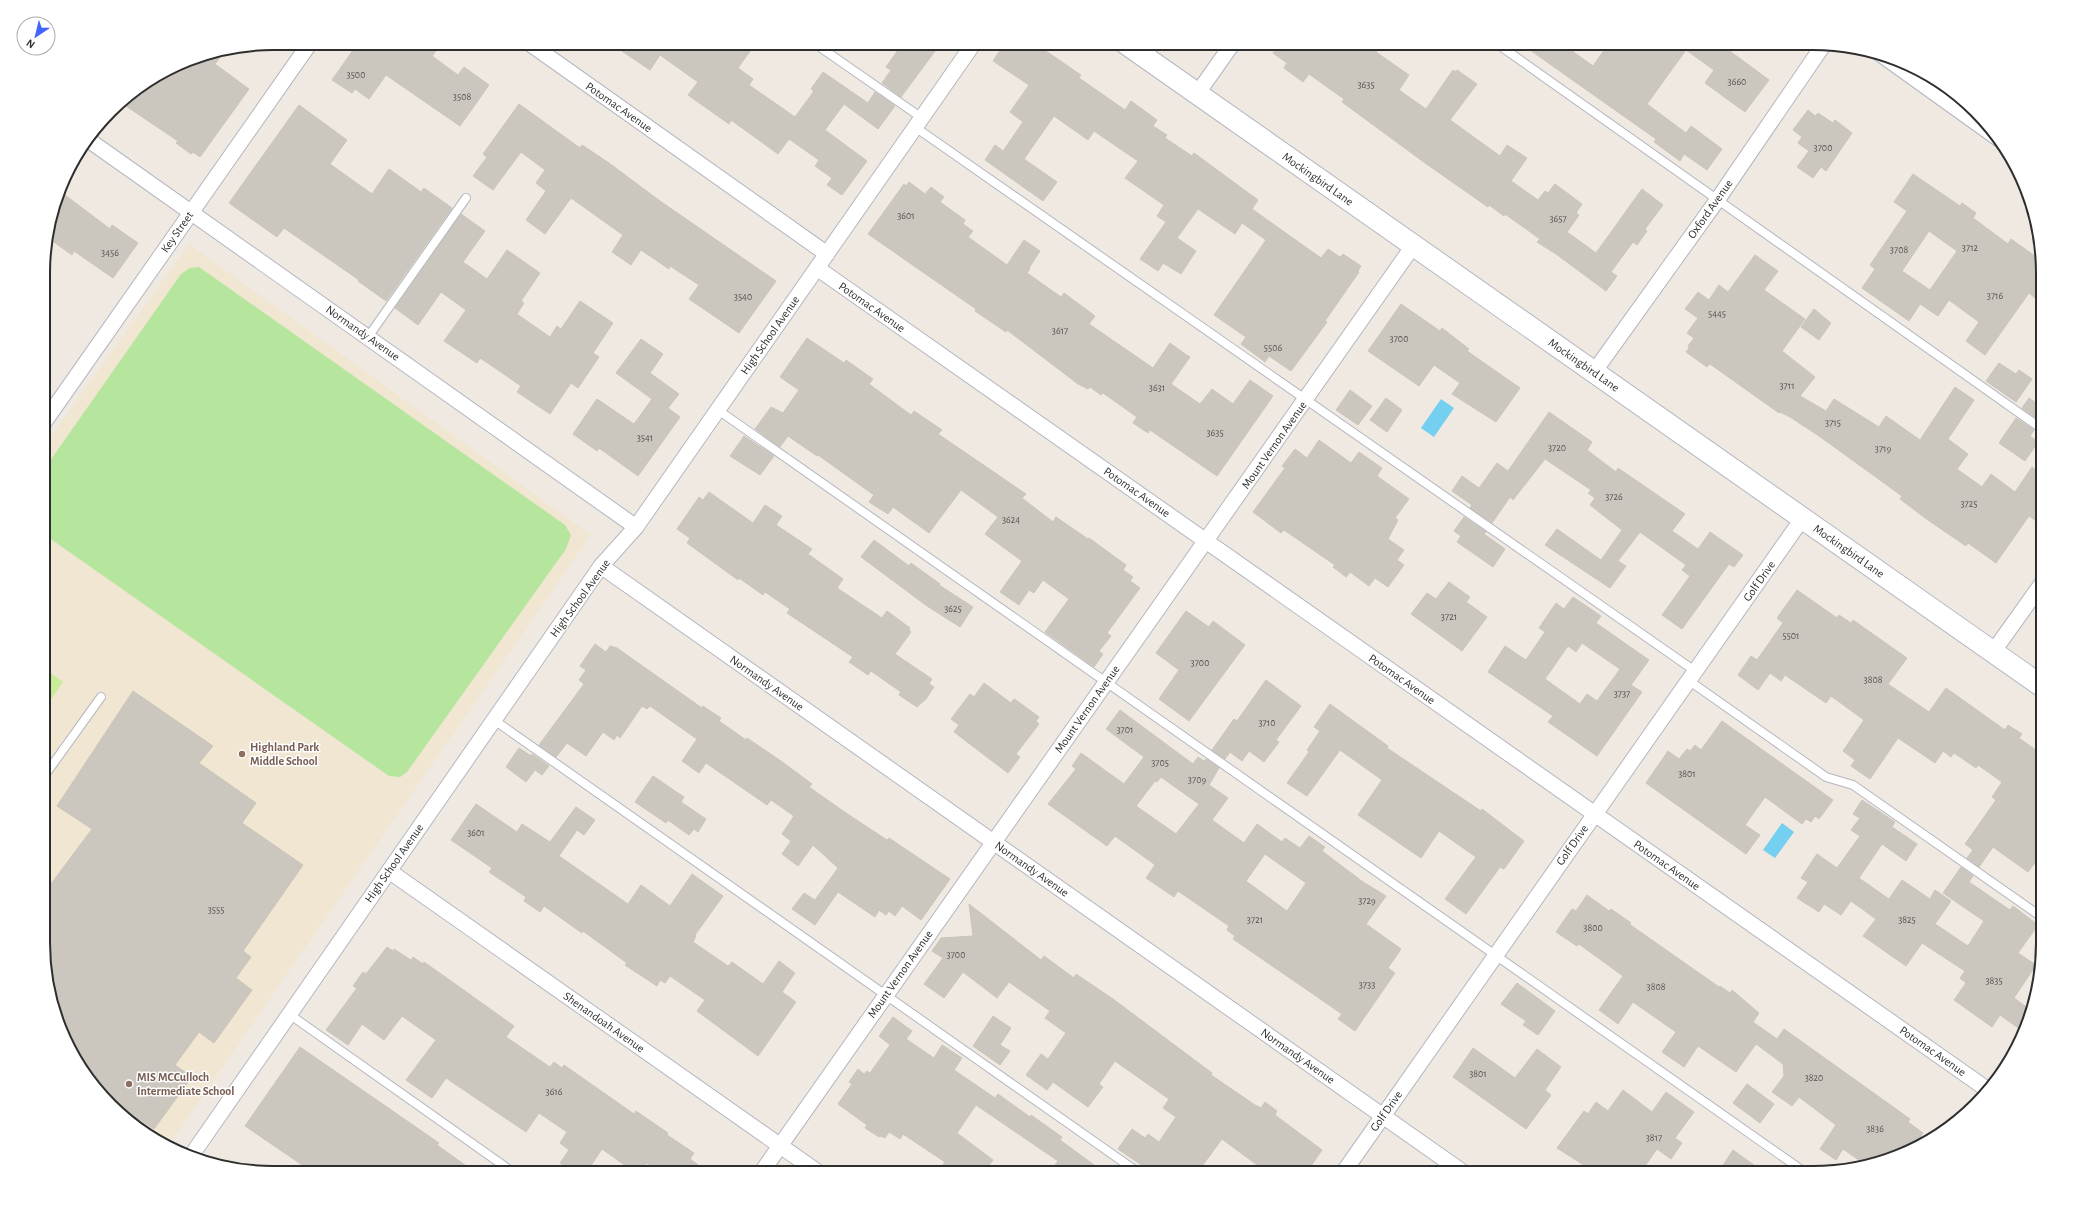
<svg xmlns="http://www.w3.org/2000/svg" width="2086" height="1216" viewBox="0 0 2086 1216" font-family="'Alegreya Sans',sans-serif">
  <rect width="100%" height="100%" fill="#efe9e1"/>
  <polygon fill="#f0e6d1" points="189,244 591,535 168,1146 158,1142 111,1106 82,1070 55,1017 45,973 45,445"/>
  <polygon fill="#b6e59e" points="199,267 565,525 571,535 566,549 407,772 400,777 389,776 45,535 45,468 181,274 190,268"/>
  <polygon fill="#c9ec9a" points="45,669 63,682 45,708"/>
  <g fill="#75cff0">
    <polygon points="1441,399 1454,408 1434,437 1421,428"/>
    <polygon points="1782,823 1794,832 1775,858 1763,850"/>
  </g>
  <g fill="#cbc7bf" stroke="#cbc5ba" fill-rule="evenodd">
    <polygon points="358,43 425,43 436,51 432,56 458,75 464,67 489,85 460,126 386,75 369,99 355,89 352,93 332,80"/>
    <polygon points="610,43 756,43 738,68 753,79 749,85 795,117 814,91 811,89 823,72 868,103 875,92 895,106 878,129 844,104 825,130 867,161 842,195 827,185 832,178 815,166 819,160 789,139 778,154 731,120 729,124 688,95 698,82 660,55 650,70"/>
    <polygon points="903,43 941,43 901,97 882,83 891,70 886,67"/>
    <polygon points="1005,43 1034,43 1081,75 1079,78 1125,110 1131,101 1157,120 1153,126 1167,135 1165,138 1192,156 1194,153 1258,200 1252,209 1321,258 1328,249 1340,257 1343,254 1361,266 1358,271 1359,272 1325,321 1327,322 1291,371 1269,356 1265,362 1241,344 1246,337 1214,315 1266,240 1242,223 1235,234 1198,209 1177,238 1196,251 1181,274 1163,263 1158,271 1140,259 1166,222 1157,216 1164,205 1125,178 1138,161 1094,131 1088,140 1054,116 1024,159 1057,182 1043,201 985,160 995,145 1003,151 1023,122 1010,112 1029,85 993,61"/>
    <polygon points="1280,43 1383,43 1376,52 1409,75 1399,90 1426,109 1453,70 1456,72 1457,70 1477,84 1450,120 1500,156 1507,145 1527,158 1511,181 1538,200 1545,191 1548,193 1555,184 1582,204 1576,213 1579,215 1567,232 1596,253 1642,189 1663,205 1645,229 1647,231 1637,245 1633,242 1611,272 1617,276 1606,291 1556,254 1537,242 1540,239 1505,214 1504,216 1489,205 1488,207 1425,163 1342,102 1344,99 1309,74 1303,82 1284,68 1287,63 1273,53"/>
    <polygon points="1520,43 1561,43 1593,66 1609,43 1719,43 1769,80 1745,112 1705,83 1714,70 1686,50 1647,104 1686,133 1691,126 1722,149 1707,170 1684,154 1680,161 1654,142 1656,139"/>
    <polygon points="223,53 215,64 249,89 200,157 193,152 191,154 176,143 178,141 120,102 185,60"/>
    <polygon points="519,104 580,148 582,145 609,163 660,201 776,281 739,333 689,299 699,285 670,266 669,269 641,250 631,265 612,252 623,235 571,198 545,234 526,220 546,191 536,183 545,170 521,152 493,190 473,176 487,157 483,154"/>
    <polygon points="299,105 347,140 330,164 372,194 389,169 421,192 424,188 452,208 386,301 358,281 359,280 284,228 277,237 229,203"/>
    <polygon points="1808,110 1815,116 1818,113 1833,123 1835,120 1852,133 1826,171 1821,167 1813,178 1797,167 1809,151 1798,143 1802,137 1793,130"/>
    <path d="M1913 174 1960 206 1962 203 1976 213 1973 218 2008 244 2011 239 2042 261V304L2029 293 1985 355 1966 341 1979 322 1949 300 1938 316 1920 304 1909 321 1862 288 1875 269 1870 265 1907 211 1894 202ZM1929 231 1957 251 1930 290 1902 271Z"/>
    <polygon points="909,182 925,194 931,187 944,197 940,202 965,220 963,224 973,231 968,237 1007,265 1024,240 1040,251 1029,268 1030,269 1027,273 1061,297 1064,293 1095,316 1089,324 1153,368 1170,343 1185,354 1190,357 1171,384 1200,404 1212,389 1233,404 1250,380 1273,396 1217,476 1150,430 1148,433 1133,423 1137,417 1103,393 1101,395 1090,387 1088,389 1078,384 1007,330 1006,332 975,311 976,309 868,234 904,184 906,186"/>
    <polygon points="61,192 110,229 112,225 138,243 113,278 74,251 72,255 47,237"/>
    <polygon points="461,214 485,231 463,262 487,279 507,250 540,273 521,301 524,303 517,314 550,337 557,326 561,329 580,301 613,323 593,353 599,357 578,388 571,383 550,414 517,392 521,386 501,372 480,358 477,363 444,341 466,310 441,292 418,325 395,308"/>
    <polygon points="1755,255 1778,271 1764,290 1805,319 1782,351 1815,377 1800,396 1826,411 1834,399 1879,427 1886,416 1920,440 1955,387 1974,400 1948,439 1968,454 1957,469 1982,487 1991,474 2015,492 2032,467 2042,475 2042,525 2029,516 1996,563 1968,543 1966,546 1925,518 1900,499 1902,496 1819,436 1790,417 1780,412 1779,413 1710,364 1707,367 1686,352 1689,348 1688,346 1694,338 1687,333 1698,318 1685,309 1698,292 1709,300 1719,285 1728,292"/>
    <polygon points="1401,304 1440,331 1442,328 1469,349 1467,351 1520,388 1496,422 1452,394 1460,383 1434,365 1419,386 1368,351"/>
    <polygon points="1814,309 1831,323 1819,340 1801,327"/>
    <polygon points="807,338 844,363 846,360 873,379 869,384 911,415 914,411 942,430 938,434 1026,494 1022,498 1053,522 1056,517 1088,539 1089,538 1126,565 1123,570 1133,577 1130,581 1140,588 1107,633 1111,636 1099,651 1103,654 1094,667 1045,632 1069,599 1043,580 1034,593 1029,590 1019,605 1000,592 1022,561 985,534 998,517 961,490 929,533 893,507 888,514 869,502 874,495 818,455 817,456 788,436 780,447 755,429 771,407 783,413 799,390 780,377"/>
    <polygon points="641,339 663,354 650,373 679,394 668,408 680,417 638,476 599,448 597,451 573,434 597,399 634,424 652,399 616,373"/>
    <polygon points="1999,363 2016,374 2019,370 2032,379 2016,402 1986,381"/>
    <polygon points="1350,390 1372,406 1358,425 1336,410"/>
    <polygon points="1386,398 1402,410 1387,432 1370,420"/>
    <polygon points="2029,398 2042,407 2042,417 2040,421 2022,408"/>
    <polygon points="1549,412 1592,442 1587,450 1616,472 1618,468 1685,514 1672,531 1698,549 1710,532 1743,555 1734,567 1729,564 1682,629 1662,615 1690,576 1682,570 1686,565 1640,532 1618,561 1626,566 1610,588 1545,545 1557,529 1601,560 1622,530 1590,505 1595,498 1588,493 1591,490 1545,459 1513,500 1510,497 1492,523 1470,508 1472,505 1452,491 1462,476 1479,488 1497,463 1508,471"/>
    <polygon points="2016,418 2034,430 2030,436 2038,442 2025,461 1999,443"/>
    <polygon points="744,436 774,456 760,475 730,456"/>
    <polygon points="1319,440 1351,463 1359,452 1382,468 1377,476 1409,499 1395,518 1398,520 1388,539 1404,550 1397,560 1404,565 1388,587 1375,578 1369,586 1350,572 1346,577 1333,567 1335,565 1284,530 1281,533 1253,512 1285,468 1282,466 1295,449 1307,458"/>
    <polygon points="709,492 753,523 765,505 782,516 776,525 812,549 808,554 843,579 837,588 882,618 887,611 910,628 909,630 911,632 895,654 932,679 929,684 934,687 926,699 917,707 899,695 901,692 871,671 868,675 849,662 853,657 787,613 790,609 765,592 763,595 739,578 738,580 687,543 690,538 677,529 699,497 703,500"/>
    <polygon points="1464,517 1486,532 1484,534 1505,549 1493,567 1457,542 1461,536 1454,531"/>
    <polygon points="874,540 909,566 911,563 940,584 939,585 973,607 960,627 927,606 861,557"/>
    <polygon points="1449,582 1470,597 1466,602 1487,617 1462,651 1411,614 1427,593 1436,599"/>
    <polygon points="1797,590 1837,618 1839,615 1851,623 1853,620 1907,658 1888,684 1929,712 1946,688 2005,730 2008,725 2022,734 2019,738 2043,755 2043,852 2028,872 1993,847 1979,867 1967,858 1973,850 1965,844 1996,800 1992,797 2002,782 1978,765 1976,768 1954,753 1951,757 1943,751 1935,763 1898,738 1870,779 1851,766 1855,760 1843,751 1864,720 1831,696 1826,703 1785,675 1781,681 1770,673 1758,690 1738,675 1751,656 1757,660 1783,623 1777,618"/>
    <path d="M1573 597 1601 616 1596 623 1649 660 1631 685 1642 692 1597 756 1548 722 1553 716 1488 672 1505 646 1526 660 1545 632 1539 628 1556 603 1564 609ZM1582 643 1620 669 1597 701 1587 694 1580 704 1545 679 1568 646 1576 652Z"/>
    <polygon points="1186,611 1209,627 1213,621 1245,645 1189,721 1159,699 1179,670 1156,653"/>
    <polygon points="595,644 606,652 610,646 617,648 702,708 703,706 721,718 719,721 746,740 747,738 781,761 812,784 809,787 846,813 887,840 889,838 950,879 921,920 902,906 895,916 889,911 886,915 879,910 875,917 838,892 815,925 792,909 804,893 815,900 838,868 813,845 798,866 782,854 791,841 782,834 794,816 771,800 767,805 706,763 699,773 682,761 697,739 650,706 647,709 642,706 620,738 617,735 614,740 603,732 586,756 567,743 556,757 539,745 584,684 579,680 586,670 580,666"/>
    <polygon points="1266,680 1301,706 1276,740 1279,742 1264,762 1249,751 1242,761 1230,752 1225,759 1212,750 1234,719 1237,721"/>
    <polygon points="984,683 1011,703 1014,699 1016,700 1039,717 1036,721 1039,724 1016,754 1020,757 1008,773 954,732 959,725 951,719 970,694 974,697"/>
    <polygon points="133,691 213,746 199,763 256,803 242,823 303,865 243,951 251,957 236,978 252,990 214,1043 199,1032 175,1065 192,1077 154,1129 139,1119 135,1124 111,1106 82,1070 55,1017 45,973 45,892 92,829 57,806"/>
    <polygon points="1330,704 1388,746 1387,748 1481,811 1482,809 1524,841 1504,869 1500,867 1466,914 1445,899 1476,857 1439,831 1421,858 1358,815 1382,780 1340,750 1307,796 1287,783 1309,752 1307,750 1320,731 1314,727"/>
    <path d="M1120 710 1193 764 1198 757 1204 761 1206 759 1219 768 1209 785 1228 798 1212 820 1244 843 1257 824 1282 842 1285 838 1300 848 1309 836 1325 847 1322 851 1363 882 1386 896 1366 924 1401 949 1388 968 1395 973 1355 1031 1338 1019 1342 1014 1233 939 1235 936 1227 930 1229 926 1178 891 1174 897 1146 878 1155 865 1154 864 1115 836 1107 846 1048 804 1076 769 1072 766 1081 753 1124 784 1144 757 1106 729ZM1161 777 1199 804 1176 834 1136 806 1155 781 1157 782ZM1265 854 1306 883 1287 911 1246 881Z"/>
    <polygon points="1722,721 1833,800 1819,819 1815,816 1811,822 1806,819 1802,824 1765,797 1745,825 1760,835 1746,854 1646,783 1668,751 1679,759 1687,749 1690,751 1695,745 1701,750"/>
    <polygon points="519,748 531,756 532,754 549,766 542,775 535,770 526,782 506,767"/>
    <polygon points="653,776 684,797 681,802 706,819 698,832 694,829 689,835 668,820 666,823 635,802"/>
    <polygon points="1862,800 1895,822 1892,827 1917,844 1906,861 1882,844 1859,878 1889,899 1902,880 1930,899 1935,890 1951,901 1935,924 1968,946 1984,921 1943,893 1961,867 1973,876 1969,882 2010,910 2013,906 2038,925 2018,953 2036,965 2014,998 2032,1011 2024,1032 2000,1015 1992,1027 1954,1000 1966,983 1960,978 1965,971 1922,943 1906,966 1863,936 1876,919 1851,901 1841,915 1824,904 1819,912 1797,898 1808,882 1801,878 1817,854 1837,868 1860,836 1851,830 1860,818 1853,814"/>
    <polygon points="476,804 517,832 522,824 550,842 576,807 595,820 584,835 577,830 559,856 628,904 641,885 670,906 692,874 723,896 695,935 696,936 693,942 728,966 732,962 763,984 779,961 795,973 782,992 796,1002 758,1056 697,1011 705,1000 670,976 665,983 660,980 657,986 625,965 627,963 583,931 582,933 544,906 540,912 524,901 526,897 489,872 492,868 451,840"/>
    <polygon points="1587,895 1609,911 1611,909 1631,923 1629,924 1719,987 1720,986 1730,993 1732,990 1759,1013 1753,1022 1777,1039 1784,1029 1910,1119 1908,1122 1923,1133 1920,1137 1927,1142 1887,1161 1866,1165 1843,1149 1836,1160 1820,1149 1836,1125 1799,1097 1792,1106 1772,1092 1784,1076 1783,1064 1756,1044 1736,1072 1698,1046 1684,1067 1662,1052 1676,1032 1633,1002 1618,1024 1599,1010 1623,976 1579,944 1577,946 1556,932 1572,909 1576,911"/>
    <polygon points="969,904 1041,960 1044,956 1074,978 1076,974 1113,999 1212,1073 1211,1075 1255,1105 1261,1108 1265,1102 1277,1111 1275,1115 1322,1150 1306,1173 1268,1173 1222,1139 1197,1173 1166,1173 1156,1166 1152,1172 1118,1149 1132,1129 1145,1138 1148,1134 1159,1142 1176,1117 1163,1108 1169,1099 1115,1061 1099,1084 1103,1087 1088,1107 1053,1082 1047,1090 1026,1075 1041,1054 1048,1059 1066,1033 1045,1018 1050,1011 1009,982 997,998 963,972 944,998 924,984 943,958 932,951 941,938 973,936"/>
    <polygon points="387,947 393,951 394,949 411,960 413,957 423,964 424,962 451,981 514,1026 506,1037 550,1067 554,1062 562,1068 564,1065 634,1114 636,1111 668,1133 667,1135 694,1153 690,1159 709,1173 661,1173 647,1163 640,1173 636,1173 602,1149 586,1173 574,1173 560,1163 569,1150 560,1143 567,1132 539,1113 526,1132 446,1078 432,1098 406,1080 436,1040 402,1016 384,1040 362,1024 348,1045 326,1030 357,988 353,986 363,972 366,974"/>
    <polygon points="1517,983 1555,1011 1538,1035 1523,1025 1526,1021 1501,1004"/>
    <polygon points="993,1016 1011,1028 1000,1045 1010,1051 1000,1065 973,1046"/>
    <polygon points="893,1017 912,1031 906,1039 934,1058 942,1045 962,1058 954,1070 995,1098 998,1094 1030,1117 1031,1115 1062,1137 1060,1140 1105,1173 1049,1173 1058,1161 976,1105 957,1133 993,1160 983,1173 937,1173 945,1162 903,1134 900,1139 889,1132 885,1138 881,1136 879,1137 865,1128 867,1125 838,1104 852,1084 849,1082 858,1069 864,1074 867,1071 870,1073 890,1045 879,1036"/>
    <polygon points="300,1047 439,1143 437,1145 476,1173 314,1173 245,1126"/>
    <polygon points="1473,1048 1515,1078 1537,1049 1561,1067 1545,1090 1551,1095 1526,1129 1453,1077"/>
    <polygon points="1747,1084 1774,1104 1760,1123 1733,1103"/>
    <polygon points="1623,1090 1652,1112 1666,1092 1694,1112 1675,1138 1682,1143 1671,1159 1657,1149 1640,1173 1596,1173 1557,1148 1584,1111 1588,1114 1596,1102 1608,1111"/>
    <polygon points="1733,1150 1765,1173 1718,1173"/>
  </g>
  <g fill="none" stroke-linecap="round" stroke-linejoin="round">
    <g stroke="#b4b7c1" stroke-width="10">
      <g id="lane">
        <polyline points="814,43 922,118"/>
        <polyline points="1496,43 2042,429"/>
        <polyline points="915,127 1695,671"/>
        <polyline points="368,337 466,198"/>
        <polyline points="718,410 1806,1173"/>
        <polyline points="1688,680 1826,777 1853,785 2043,918"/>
        <polyline points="494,720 1139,1173"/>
        <polyline points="45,775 101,697"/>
        <polyline points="289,1014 514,1173"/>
      </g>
    </g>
    <g stroke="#b4b7c1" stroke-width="17">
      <g id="street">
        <polyline points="529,43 827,254"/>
        <polyline points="1879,53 1999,139"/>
        <polyline points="1197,94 1233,43"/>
        <polyline points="90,141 636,527"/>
        <polyline points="817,268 1988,1090"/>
        <polyline points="1594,372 1718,199 1824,44"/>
        <polyline points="45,421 310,43"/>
        <polyline points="601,566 1464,1173"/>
        <polyline points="1993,652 2043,582"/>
        <polyline points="389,871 819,1173"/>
        <polyline points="191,1156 601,566 636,527 974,43"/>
        <polyline points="761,1173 1413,246"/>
        <polyline points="1343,1173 1802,519"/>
      </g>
    </g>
    <g stroke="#b4b7c1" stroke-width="23">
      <polyline id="secondary" points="1125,43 2043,687"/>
    </g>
    <use href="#lane" stroke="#fff" stroke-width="8"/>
    <use href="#street" stroke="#fff" stroke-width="15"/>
    <use href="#secondary" stroke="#fff" stroke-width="21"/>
  </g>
  <g fill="#8d6e63" stroke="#fff" stroke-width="1.5">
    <circle cx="242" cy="754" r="4"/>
    <circle cx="129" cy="1084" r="4"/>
  </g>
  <g text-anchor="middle" stroke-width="3" stroke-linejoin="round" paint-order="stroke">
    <g font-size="10" fill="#555452">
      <text x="356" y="78">3500</text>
      <text x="1737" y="85">3660</text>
      <text x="1366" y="88">3635</text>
      <text x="462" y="100">3508</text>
      <text x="1823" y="151">3700</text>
      <text x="906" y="219">3601</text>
      <text x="1558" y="222">3657</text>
      <text x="1970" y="251">3712</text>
      <text x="1899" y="253">3708</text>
      <text x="110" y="256">3456</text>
      <text x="1995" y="299">3716</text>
      <text x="743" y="300">3540</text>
      <text x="1717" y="317">5445</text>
      <text x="1060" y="334">3617</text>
      <text x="1399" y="342">3700</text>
      <text x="1273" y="351">5506</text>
      <text x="1787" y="389">3711</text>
      <text x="1157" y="391">3631</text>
      <text x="1833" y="426">3715</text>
      <text x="1215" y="436">3635</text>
      <text x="645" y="441">3541</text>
      <text x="1557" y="451">3720</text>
      <text x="1883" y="452">3719</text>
      <text x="1614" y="500">3726</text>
      <text x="1969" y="507">3725</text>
      <text x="1011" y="523">3624</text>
      <text x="953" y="612">3625</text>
      <text x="1449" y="620">3721</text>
      <text x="1791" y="639">5501</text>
      <text x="1200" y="666">3700</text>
      <text x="1873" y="683">3808</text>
      <text x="1622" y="697">3737</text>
      <text x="1267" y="726">3710</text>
      <text x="1125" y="733">3701</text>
      <text x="1160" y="766">3705</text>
      <text x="1687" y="777">3801</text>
      <text x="1197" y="783">3709</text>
      <text x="476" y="836">3601</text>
      <text x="1367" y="904">3729</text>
      <text x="216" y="913">3555</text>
      <text x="1255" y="923">3721</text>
      <text x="1907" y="923">3825</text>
      <text x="1593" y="931">3800</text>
      <text x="956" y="958">3700</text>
      <text x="1994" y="984">3835</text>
      <text x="1367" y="988">3733</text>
      <text x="1656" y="990">3808</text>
      <text x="1478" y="1077">3801</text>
      <text x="1814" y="1081">3820</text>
      <text x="554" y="1095">3616</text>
      <text x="1875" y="1132">3836</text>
      <text x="1654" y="1141">3817</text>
    </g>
    <g font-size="12" fill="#2e2e2e" stroke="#fff">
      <text transform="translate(619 107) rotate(35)" y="4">Potomac Avenue</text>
      <text transform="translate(1318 179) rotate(35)" y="4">Mockingbird Lane</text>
      <text transform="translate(1710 209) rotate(-55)" y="4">Oxford Avenue</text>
      <text transform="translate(177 232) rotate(-55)" y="4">Key Street</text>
      <text transform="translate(872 307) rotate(35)" y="4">Potomac Avenue</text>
      <text transform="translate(363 333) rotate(35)" y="4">Normandy Avenue</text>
      <text transform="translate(770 335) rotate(-55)" y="4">High School Avenue</text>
      <text transform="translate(1584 365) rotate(35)" y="4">Mockingbird Lane</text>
      <text transform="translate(1274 445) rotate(-55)" y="4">Mount Vernon Avenue</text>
      <text transform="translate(1137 492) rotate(35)" y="4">Potomac Avenue</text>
      <text transform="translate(1849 551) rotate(35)" y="4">Mockingbird Lane</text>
      <text transform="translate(1759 581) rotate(-55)" y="4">Golf Drive</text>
      <text transform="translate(580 598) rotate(-54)" y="4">High School Avenue</text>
      <text transform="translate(1402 679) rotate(35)" y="4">Potomac Avenue</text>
      <text transform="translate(767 683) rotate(35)" y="4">Normandy Avenue</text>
      <text transform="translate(1087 709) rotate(-55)" y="4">Mount Vernon Avenue</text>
      <text transform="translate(1572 845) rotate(-55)" y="4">Golf Drive</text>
      <text transform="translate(394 863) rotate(-55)" y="4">High School Avenue</text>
      <text transform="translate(1667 865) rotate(35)" y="4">Potomac Avenue</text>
      <text transform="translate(1032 869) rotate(35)" y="4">Normandy Avenue</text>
      <text transform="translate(900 974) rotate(-55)" y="4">Mount Vernon Avenue</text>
      <text transform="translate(604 1022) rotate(35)" y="4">Shenandoah Avenue</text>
      <text transform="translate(1933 1051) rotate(35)" y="4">Potomac Avenue</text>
      <text transform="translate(1298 1056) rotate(35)" y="4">Normandy Avenue</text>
      <text transform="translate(1386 1111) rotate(-55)" y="4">Golf Drive</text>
    </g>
    <g font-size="12" font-weight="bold" fill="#785e54" stroke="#fff" text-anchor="start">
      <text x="250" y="751">Highland Park<tspan x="250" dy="14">Middle School</tspan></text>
      <text x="137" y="1081">MIS MCCulloch<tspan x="137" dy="14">Intermediate School</tspan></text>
    </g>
  </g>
  <path d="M0 0H2086V1216H0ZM273 50H1813A223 223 0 0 1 2036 273V943A223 223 0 0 1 1813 1166H273A223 223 0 0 1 50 943V273A223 223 0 0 1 273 50Z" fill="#fff" fill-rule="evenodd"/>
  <path fill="none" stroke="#2e2e2e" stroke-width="2" d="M273 50H1813A223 223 0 0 1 2036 273V943A223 223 0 0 1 1813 1166H273A223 223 0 0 1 50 943V273A223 223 0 0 1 273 50Z"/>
  <g transform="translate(36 36) rotate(215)"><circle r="19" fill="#ffffff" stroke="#ababab"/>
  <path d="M0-3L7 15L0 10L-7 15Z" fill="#4264fb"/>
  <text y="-6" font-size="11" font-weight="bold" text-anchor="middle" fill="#2e2e2e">N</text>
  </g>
</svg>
